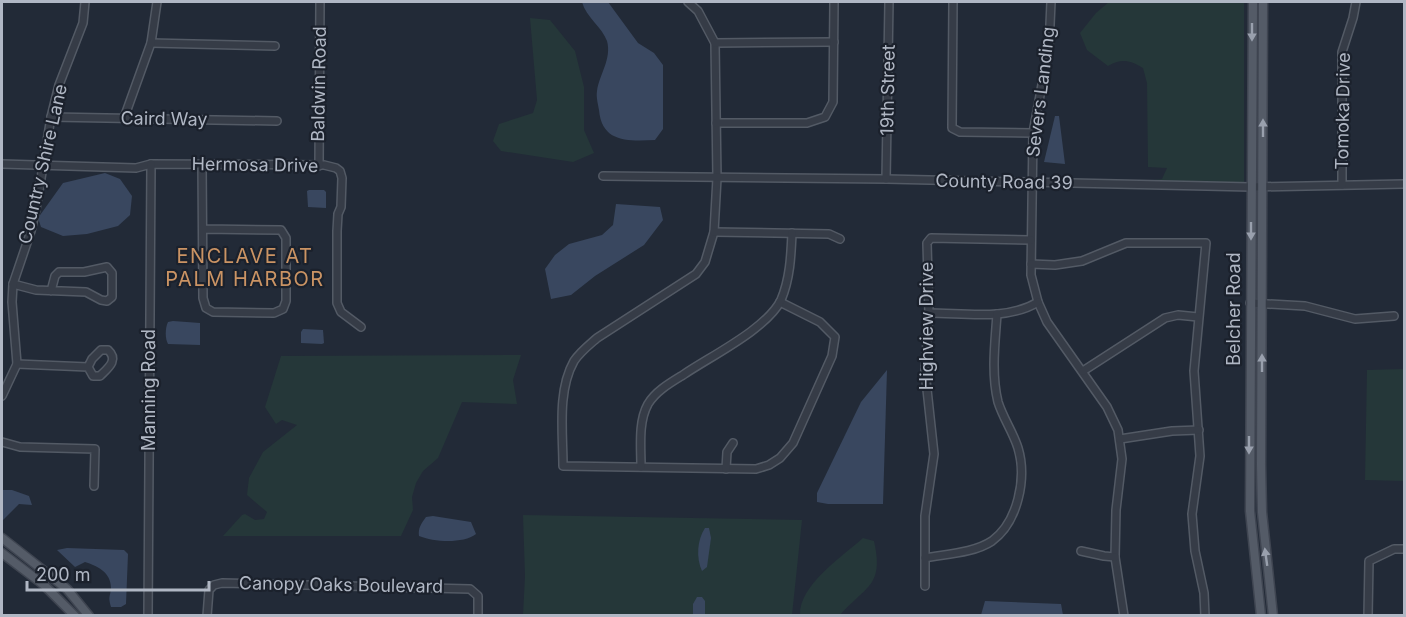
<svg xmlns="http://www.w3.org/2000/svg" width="1406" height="617" viewBox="0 0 1406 617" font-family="Inter,sans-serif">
  <rect width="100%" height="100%" fill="#222a37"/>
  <g fill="#253739">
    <path d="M1109 2H1244V183L1179 182 1154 179H1162L1167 168 1148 167 1147 83 1143 68C1130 60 1121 58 1108 66L1087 50 1080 33 1096 13Z"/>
    <polygon points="530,18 550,20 575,51 584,87 584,130 594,153 573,162 501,151 493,141 499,124 533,113 537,100"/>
    <polygon points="521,355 513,380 517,404 462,402 438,458 423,471 416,483 412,497 413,510 401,536 223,536 242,515 245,514 255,520 264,519 267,512 247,495 249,478 263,452 297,425 282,420 276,424 265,407 281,356"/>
    <polygon points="1404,369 1404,481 1365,480 1367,370"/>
    <polygon points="523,515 802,520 792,615 523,615 525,576"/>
    <path d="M863 538 874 541C884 586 867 585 840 615H800C799 585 842 557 863 538Z"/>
  </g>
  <g fill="#39475f">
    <path d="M582 2H608L638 43 654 53 663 65V129L655 140C628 141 602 143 599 110 598 104 596 97 597 91 599 75 612 59 607 41 602 27 586 17 582 2Z"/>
    <polygon points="1055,116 1059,116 1065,164 1044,162"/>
    <polygon points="105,173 120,179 132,196 130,215 118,226 87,234 63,236 41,227 38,218 63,183"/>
    <polygon points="309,190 324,190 326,192 326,208 308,207 307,191"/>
    <polygon points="616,204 660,207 663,220 644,245 595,276 571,295 551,299 545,269 555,255 569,244 602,235 613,225"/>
    <path d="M173 321 200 323V345L168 344C165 339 165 328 168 322Z"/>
    <polygon points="303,329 323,330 324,343 322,344 301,343 301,332"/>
    <polygon points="887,370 883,504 828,504 817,502 817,493 861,402"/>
    <polygon points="2,490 12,490 29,496 32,505 19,504 2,521"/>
    <path d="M433 516 471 522 476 534C463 544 434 542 419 536 418 528 421 524 426 517Z"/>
    <path d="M705 528H709L711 538 707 567 702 571C696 558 697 540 705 528Z"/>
    <path d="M67 548 124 550 128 554 126 604 121 607H111C108 596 110 598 111 588 111 572 97 566 85 562L75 567 57 550Z"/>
    <polygon points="697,597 702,597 705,601 705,615 693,615 693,604"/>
    <polygon points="985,601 1061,604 1063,615 981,615"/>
  </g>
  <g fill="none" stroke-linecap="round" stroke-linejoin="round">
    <g stroke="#535a65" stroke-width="10">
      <g id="minor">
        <path d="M688 2 698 11 715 43 717 178 714 232 705 262 696 274 597 338C589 345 580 352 574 361 557 391 563 433 563 466L756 469 769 465 780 458 793 443 832 356 835 337 820 322 780 302"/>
        <polyline points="953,2 952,128 960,132 1033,133"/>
        <polyline points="1051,2 1049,47 1033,133 1031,275 1038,302 1047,322 1107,407 1118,430 1122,459 1116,510 1115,557 1124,616"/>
        <polyline points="151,43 275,46"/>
        <polyline points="715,43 834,42"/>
        <polyline points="51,117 277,121"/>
        <polyline points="124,118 151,43 157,2"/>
        <polyline points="716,123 807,123 825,117 833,102 834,2"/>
        <polyline points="2,164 136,168 151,164 324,165 336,168 340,171 342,178 341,207 338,214 337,231 337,303 341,312 361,327"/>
        <polyline points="202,164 203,298 206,308 213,312 274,313 283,309 286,301 286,238 281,230 204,229"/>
        <polyline points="319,166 320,2"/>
        <polyline points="603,176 886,179 1251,187 1404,184"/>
        <polyline points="886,179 889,2"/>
        <polyline points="1342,185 1342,52 1353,18 1356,2"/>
        <polyline points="714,232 829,234 840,239"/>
        <polyline points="1031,264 1055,265 1082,261 1126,243 1206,243 1194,371 1200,456 1192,514 1195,551 1204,593 1205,616"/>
        <polyline points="13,284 36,290 86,292 101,300 107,301 112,297 112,273 107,267 84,272 59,272 55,276 51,291"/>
        <polyline points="1250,303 1305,306 1355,319 1394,316"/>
        <path d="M929 313C964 313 1007 321 1038 302"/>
        <path d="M17 364 88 367 92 359 101 350H108C119 360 108 368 100 376H93L88 367"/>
        <polyline points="1083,371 1165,318 1178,315 1198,317"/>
        <polyline points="2,396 17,364 12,302 13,284 31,231 36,209 51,117 59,85 83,23 85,2"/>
        <polyline points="1120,439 1172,431 1199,430"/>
        <polyline points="2,442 20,447 95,449 94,486"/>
        <path d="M641 467C641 447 638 422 648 404 656 391 670 383 683 375 709 357 767 329 781 300 790 279 791 256 792 233"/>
        <polyline points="726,469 727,452 733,443"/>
        <polyline points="1081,551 1104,556 1115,557"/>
        <path d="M925 558C946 554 974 553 992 541 1018 522 1027 478 1018 448 1013 432 1003 418 998 402 991 373 995 343 997 314"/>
        <polyline points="925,586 925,516 934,454 925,371 929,313 927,243 931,238 1031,240"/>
        <polyline points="148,616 151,164"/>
        <polyline points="207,616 209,590 214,585 222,583 470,589 478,596 478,616"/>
        <polyline points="1368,616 1369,561 1394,549 1404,549"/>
      </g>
    </g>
    <g stroke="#3f4551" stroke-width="11">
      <g id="major">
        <polyline points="1253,2 1250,511 1261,616"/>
        <polyline points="1263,2 1261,465 1262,512 1273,616"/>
        <polyline points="2,538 67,589 89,616"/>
        <polyline points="2,553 44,585 75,616"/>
      </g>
    </g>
    <use href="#minor" stroke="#363c47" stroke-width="7"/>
    <use href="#major" stroke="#545b67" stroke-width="8"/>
  </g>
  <defs><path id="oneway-solid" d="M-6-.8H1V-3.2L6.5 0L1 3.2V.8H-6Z" transform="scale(1.5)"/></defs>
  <g fill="#99a0ad">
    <use href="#oneway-solid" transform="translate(1252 32) rotate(90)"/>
    <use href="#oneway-solid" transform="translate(1263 128) rotate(-90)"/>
    <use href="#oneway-solid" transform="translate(1251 231) rotate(90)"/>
    <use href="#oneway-solid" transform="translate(1262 363) rotate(-90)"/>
    <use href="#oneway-solid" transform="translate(1249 445) rotate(90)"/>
    <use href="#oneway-solid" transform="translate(1266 557) rotate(-98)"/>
  </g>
  <g text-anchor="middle" stroke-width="4.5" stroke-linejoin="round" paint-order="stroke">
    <g font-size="18" fill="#b0b7c4" stroke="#1b212c">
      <text transform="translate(319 84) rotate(-89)" y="6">Baldwin Road</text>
      <text transform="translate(888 90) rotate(-89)" y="6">19th Street</text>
      <text transform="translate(1041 92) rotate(-83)" y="6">Severs Landing</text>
      <text transform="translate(1343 111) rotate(-89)" y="6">Tomoka Drive</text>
      <text transform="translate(164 119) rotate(1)" y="6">Caird Way</text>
      <text transform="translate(43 164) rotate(-77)" y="6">Country Shire Lane</text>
      <text transform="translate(255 165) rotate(1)" y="6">Hermosa Drive</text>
      <text transform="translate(1004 182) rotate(1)" y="6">County Road 39</text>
      <text transform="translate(1234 309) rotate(-90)" y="6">Belcher Road</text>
      <text transform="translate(927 326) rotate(-90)" y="6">Highview Drive</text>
      <text transform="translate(149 390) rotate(-90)" y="6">Manning Road</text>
      <text transform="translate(341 585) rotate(1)" y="6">Canopy Oaks Boulevard</text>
    </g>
    <g font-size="20" letter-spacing="1.5" fill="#cb9464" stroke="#1b212c">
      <text x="245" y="263">ENCLAVE AT<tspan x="245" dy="23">PALM HARBOR</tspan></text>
    </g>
  </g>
  <rect width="1406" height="617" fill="none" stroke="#b0b7c4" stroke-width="6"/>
  <path d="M27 581v9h182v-9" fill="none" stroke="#b0b7c4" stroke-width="3"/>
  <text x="36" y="581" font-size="18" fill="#b0b7c4" stroke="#1b212c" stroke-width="4.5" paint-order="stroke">200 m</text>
</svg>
